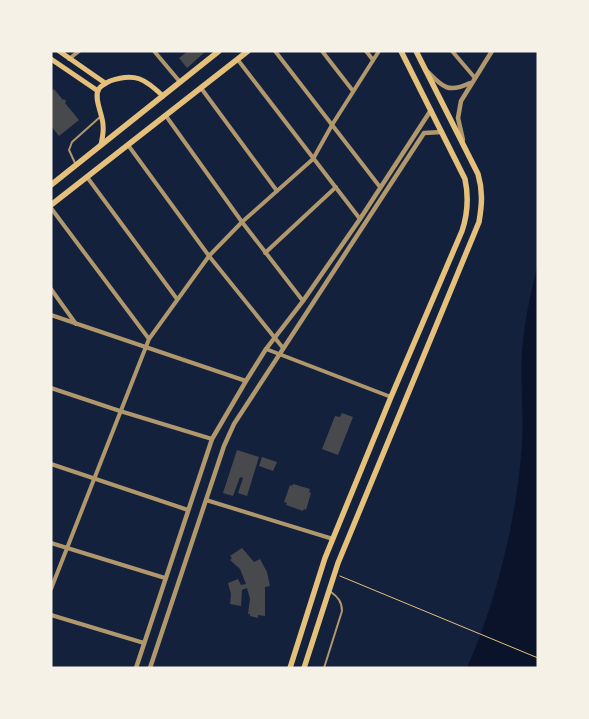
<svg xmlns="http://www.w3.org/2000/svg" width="589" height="719" viewBox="0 0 589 719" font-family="Roboto,sans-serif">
  <rect width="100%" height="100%" fill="#14213d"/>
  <path fill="#0b132b" d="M538 263V668H467C497 599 517 518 522 443 524 413 520 383 522 352 524 322 531 292 538 263Z"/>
  <g fill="#48494c">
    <polygon points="188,51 206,51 187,68 179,58"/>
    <polygon points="54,89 63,100 64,99 66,101 65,103 79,120 59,136 51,126 51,91"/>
    <polygon points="342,413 353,417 338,455 322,449 335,416 340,417"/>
    <polygon points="237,450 259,457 247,496 238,493 243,478 240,477 233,496 223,493"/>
    <polygon points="262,457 277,462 273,471 259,466"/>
    <polygon points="293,484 310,489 309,492 311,493 306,510 304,509 303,511 286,505 287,503 284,502 290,485 292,486"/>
    <polygon points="242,548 254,562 260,559 267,572 270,586 265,587 265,616 258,615 258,618 250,616 250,614 248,614 250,599 247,588 242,590 241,606 230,604 231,594 228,583 238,579 241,585 246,584 240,569 230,560 232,558 230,556"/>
  </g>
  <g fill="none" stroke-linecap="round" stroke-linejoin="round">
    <polyline stroke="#e5c07b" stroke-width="1" points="340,576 538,658"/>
    <g stroke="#b1986c" stroke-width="2">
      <polyline points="75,163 69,150 72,142 100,117"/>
      <path d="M324 668 342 611C342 602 338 597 331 592"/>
    </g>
    <g stroke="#b1986c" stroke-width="4">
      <polyline points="154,51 180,82"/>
      <polyline points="275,51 380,187"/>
      <polyline points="322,51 353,91"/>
      <polyline points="366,51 373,60"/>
      <polyline points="452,51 475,78"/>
      <polyline points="69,59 79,51"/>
      <polyline points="238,60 360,219"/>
      <polyline points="201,88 277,191"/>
      <polyline points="166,116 242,222 303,301"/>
      <polyline points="128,145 209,256 283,348"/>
      <polyline points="87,177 177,299"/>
      <polyline points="51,208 149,339"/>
      <polyline points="265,253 336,187"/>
      <polyline points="51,289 76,324"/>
      <polyline points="51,315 246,381"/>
      <polyline points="266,349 391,397"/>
      <polyline points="51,388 120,411 212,439"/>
      <polyline points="51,464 188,510"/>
      <polyline points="206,500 333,539"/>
      <polyline points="51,543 165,578"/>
      <polyline points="51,589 149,339 209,256 242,222 313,159 332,125 379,51"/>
      <polyline points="51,615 144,643"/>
    </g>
    <g stroke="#b1986c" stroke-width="4.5">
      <path d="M428 72C443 88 449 93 470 83"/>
      <polyline points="463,140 458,118 461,101 492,51"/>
      <polyline points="136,668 212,439 246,381 266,349 303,301 360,219 431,110"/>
      <polyline points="150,668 224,446 234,424 424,133 442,132"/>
    </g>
    <g stroke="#e5c07b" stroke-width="5">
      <polyline points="59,51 105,83"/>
      <polyline points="51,59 98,91"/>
      <path d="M101 145C102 139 104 132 103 125 103 115 94 100 98 90 100 86 106 83 110 81 135 72 145 79 163 96"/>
    </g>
    <g stroke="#e5c07b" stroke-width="5.5">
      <polyline points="51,185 219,51"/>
      <polyline points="51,205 248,51"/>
      <path d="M290 668 325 558 391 397 462 231C468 213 469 198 465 179L401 51"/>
      <path d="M304 668 338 563 479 222C482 204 483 191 478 174L416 51"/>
    </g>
  </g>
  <rect width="589" height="719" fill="none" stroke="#f6f1e7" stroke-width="105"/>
</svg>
